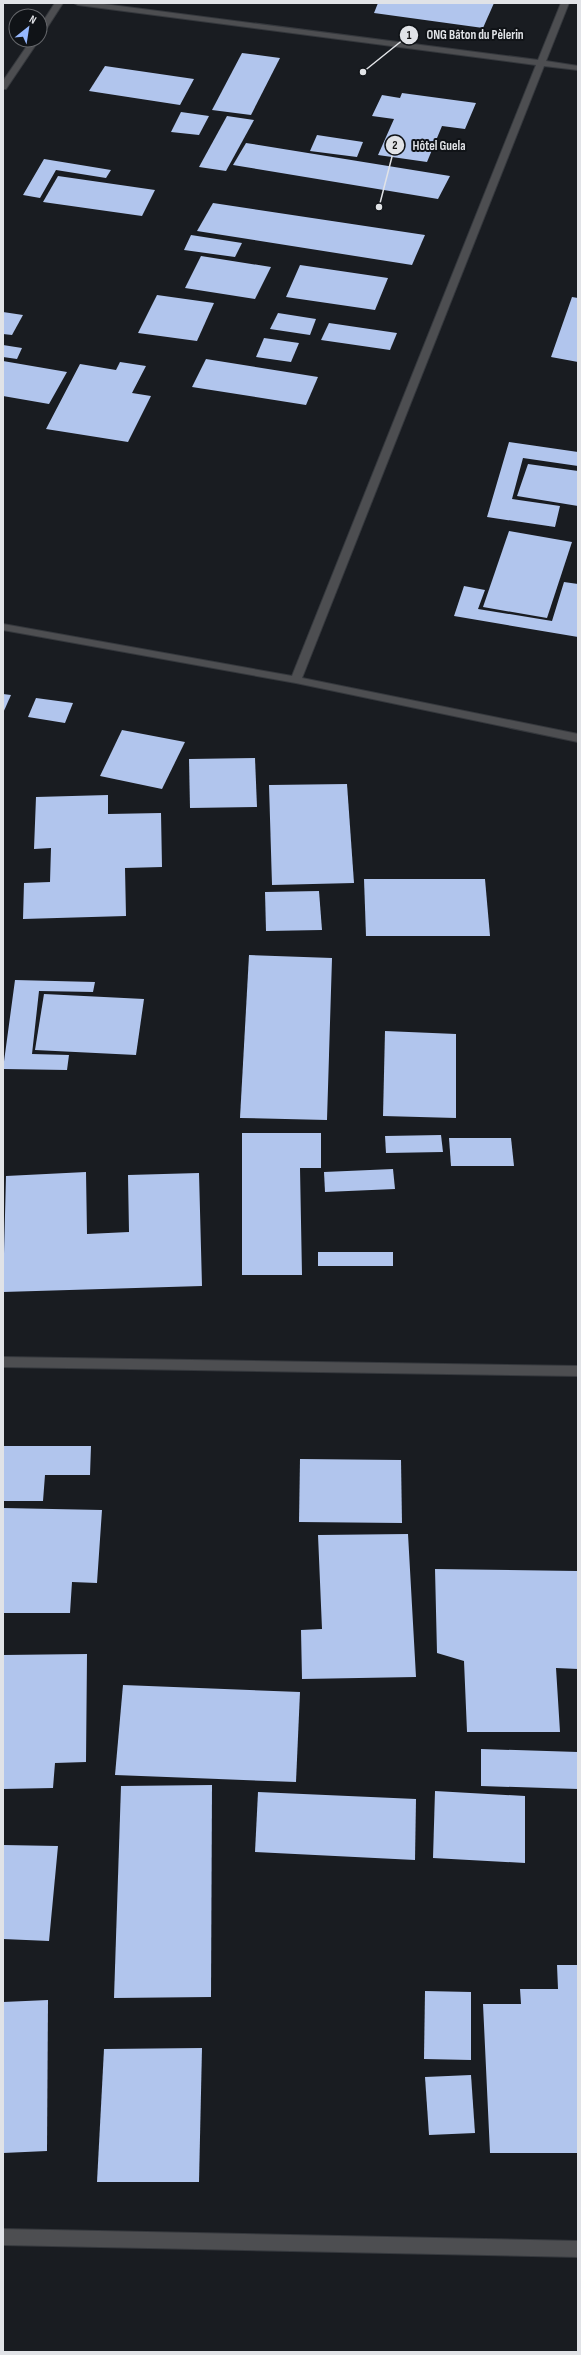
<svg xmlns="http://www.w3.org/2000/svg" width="581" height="2355" viewBox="0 0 581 2355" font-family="'Sofia Sans Condensed',sans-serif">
  <rect width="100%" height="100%" fill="#191c21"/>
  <g fill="#b1c5ed">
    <polygon points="378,3 494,3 483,28 374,13"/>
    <polygon points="242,53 280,58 251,115 212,110"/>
    <polygon points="105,66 194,79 180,105 89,91"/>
    <polygon points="402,93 476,103 465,129 442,126 427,162 378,155 394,119 372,116 382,95 400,98"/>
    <polygon points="181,112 209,116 199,135 171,132"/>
    <polygon points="227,116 254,120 226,171 199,167"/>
    <polygon points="317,135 363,142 357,157 310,151"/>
    <polygon points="246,143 450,176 438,199 233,165"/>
    <polygon points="44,159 111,170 106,178 56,170 40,198 23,195"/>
    <polygon points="58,176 155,190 142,216 43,202"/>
    <polygon points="213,203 425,235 412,265 197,231"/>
    <polygon points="191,235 242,243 235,257 184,250"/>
    <polygon points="201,256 271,267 255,299 185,288"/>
    <polygon points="300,265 388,278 375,310 286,297"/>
    <polygon points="157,295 214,303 197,341 138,333"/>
    <polygon points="572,297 578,298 578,362 551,357"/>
    <polygon points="3,312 23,315 12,335 3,334"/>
    <polygon points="278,313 316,319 310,335 270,329"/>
    <polygon points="329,323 397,333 390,350 321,340"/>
    <polygon points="264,338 299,343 291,362 256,357"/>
    <polygon points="3,345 22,348 17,359 3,357"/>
    <polygon points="206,359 318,377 306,405 192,387"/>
    <polygon points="3,361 67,372 49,404 3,396"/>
    <polygon points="120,362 146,366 132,393 151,396 128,442 46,429 80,364 116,370"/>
    <polygon points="509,442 578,452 578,466 523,458 512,499 560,506 555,527 487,517"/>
    <polygon points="528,464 578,471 578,506 517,496"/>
    <polygon points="509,531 572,542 547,618 483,607"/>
    <polygon points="564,582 578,584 578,637 454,616 464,586 485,590 478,609 552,621"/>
    <polygon points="3,694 11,695 3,713"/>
    <polygon points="36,698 73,703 65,723 28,717"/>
    <polygon points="122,730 185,742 162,789 100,776"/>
    <polygon points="255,758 257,807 190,808 189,759"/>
    <polygon points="347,784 354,883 272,885 269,785"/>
    <polygon points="108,795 108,814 161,813 162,867 125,868 126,916 23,919 24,883 50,882 51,848 34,849 36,797"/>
    <polygon points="364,879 485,879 490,936 366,936"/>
    <polygon points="319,891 322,930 266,931 265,892"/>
    <polygon points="249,955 332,958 327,1120 240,1118"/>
    <polygon points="15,980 95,982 93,992 39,991 32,1054 69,1055 67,1070 3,1069"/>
    <polygon points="44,994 144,999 136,1055 35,1050"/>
    <polygon points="385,1031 456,1034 456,1118 383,1116"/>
    <polygon points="242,1133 321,1133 321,1168 300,1168 302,1275 242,1275"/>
    <polygon points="441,1135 443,1152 386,1153 385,1136"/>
    <polygon points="449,1138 511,1138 514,1166 451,1166"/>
    <polygon points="393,1169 395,1189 325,1192 324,1172"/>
    <polygon points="86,1172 87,1234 129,1232 128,1175 199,1173 202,1286 3,1292 6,1176"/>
    <rect x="318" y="1252" width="75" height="14"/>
    <polygon points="3,1446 91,1446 90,1475 45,1475 43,1501 3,1501"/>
    <polygon points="300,1459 401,1460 402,1523 299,1522"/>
    <polygon points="3,1508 102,1510 97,1583 72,1582 70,1613 3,1613"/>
    <polygon points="408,1534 416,1677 302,1679 301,1630 322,1629 318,1535"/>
    <polygon points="435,1569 578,1571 578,1669 556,1668 560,1732 467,1732 464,1661 437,1653"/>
    <polygon points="87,1654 86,1762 55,1763 53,1788 3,1789 3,1655"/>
    <polygon points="123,1685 300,1692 296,1782 115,1775"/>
    <polygon points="481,1749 578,1752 578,1789 481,1786"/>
    <polygon points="212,1785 211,1997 114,1998 121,1786"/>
    <polygon points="435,1791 525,1796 525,1863 433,1858"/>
    <polygon points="258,1792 416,1799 415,1860 255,1852"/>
    <polygon points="3,1845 58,1846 49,1941 3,1939"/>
    <polygon points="557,1965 578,1965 578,2153 490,2153 483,2004 521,2004 520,1989 558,1989"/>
    <polygon points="425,1991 471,1992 471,2060 424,2059"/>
    <polygon points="48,2000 47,2151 3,2153 3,2002"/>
    <polygon points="202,2048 199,2182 97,2182 104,2049"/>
    <polygon points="471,2075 475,2133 429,2135 425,2077"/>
  </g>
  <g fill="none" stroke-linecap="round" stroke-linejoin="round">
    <g stroke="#35383d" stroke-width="2">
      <g id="minor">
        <polygon points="55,3 63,3 43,34 40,34 40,26"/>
        <polygon points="74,3 96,3 538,60 561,3 569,3 546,61 578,66 578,70 544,66 302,678 578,734 578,742 296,683 3,630 3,624 292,676 536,65 78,5"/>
        <polygon points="31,40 39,40 6,89 3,89 3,81"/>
        <polygon points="3,1357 578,1366 578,1376 3,1367"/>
        <polygon points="3,2229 578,2241 578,2257 3,2245"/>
      </g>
    </g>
    <use href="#minor" fill="#4d4e51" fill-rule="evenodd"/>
  </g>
  <path fill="none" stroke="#e1e3e7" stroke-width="1.5" d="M363 72L409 35M379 207L395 145"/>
  <g fill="#e1e3e7" stroke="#101317" stroke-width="1.5">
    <circle cx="363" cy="72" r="4"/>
    <circle cx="379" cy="207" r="4"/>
    <circle cx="409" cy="35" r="10"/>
    <circle cx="395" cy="145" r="10"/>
  </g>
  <g font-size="12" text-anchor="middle" font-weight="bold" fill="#111">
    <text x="409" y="39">1</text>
    <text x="395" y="149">2</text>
  </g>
  <g font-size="13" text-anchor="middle" font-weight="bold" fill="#e1e3e7" stroke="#101317" stroke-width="4" stroke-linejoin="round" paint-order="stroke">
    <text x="475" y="39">ONG Bâton du Pèlerin</text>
    <text x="439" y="150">Hôtel Guela</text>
  </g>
  <rect width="581" height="2355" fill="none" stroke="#e1e3e7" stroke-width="8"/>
  <g transform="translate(28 28) rotate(30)"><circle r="19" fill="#101317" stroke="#64666a"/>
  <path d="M0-3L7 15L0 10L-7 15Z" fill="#95b7fd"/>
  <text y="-6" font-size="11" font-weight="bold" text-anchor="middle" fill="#e1e3e7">N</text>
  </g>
</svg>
